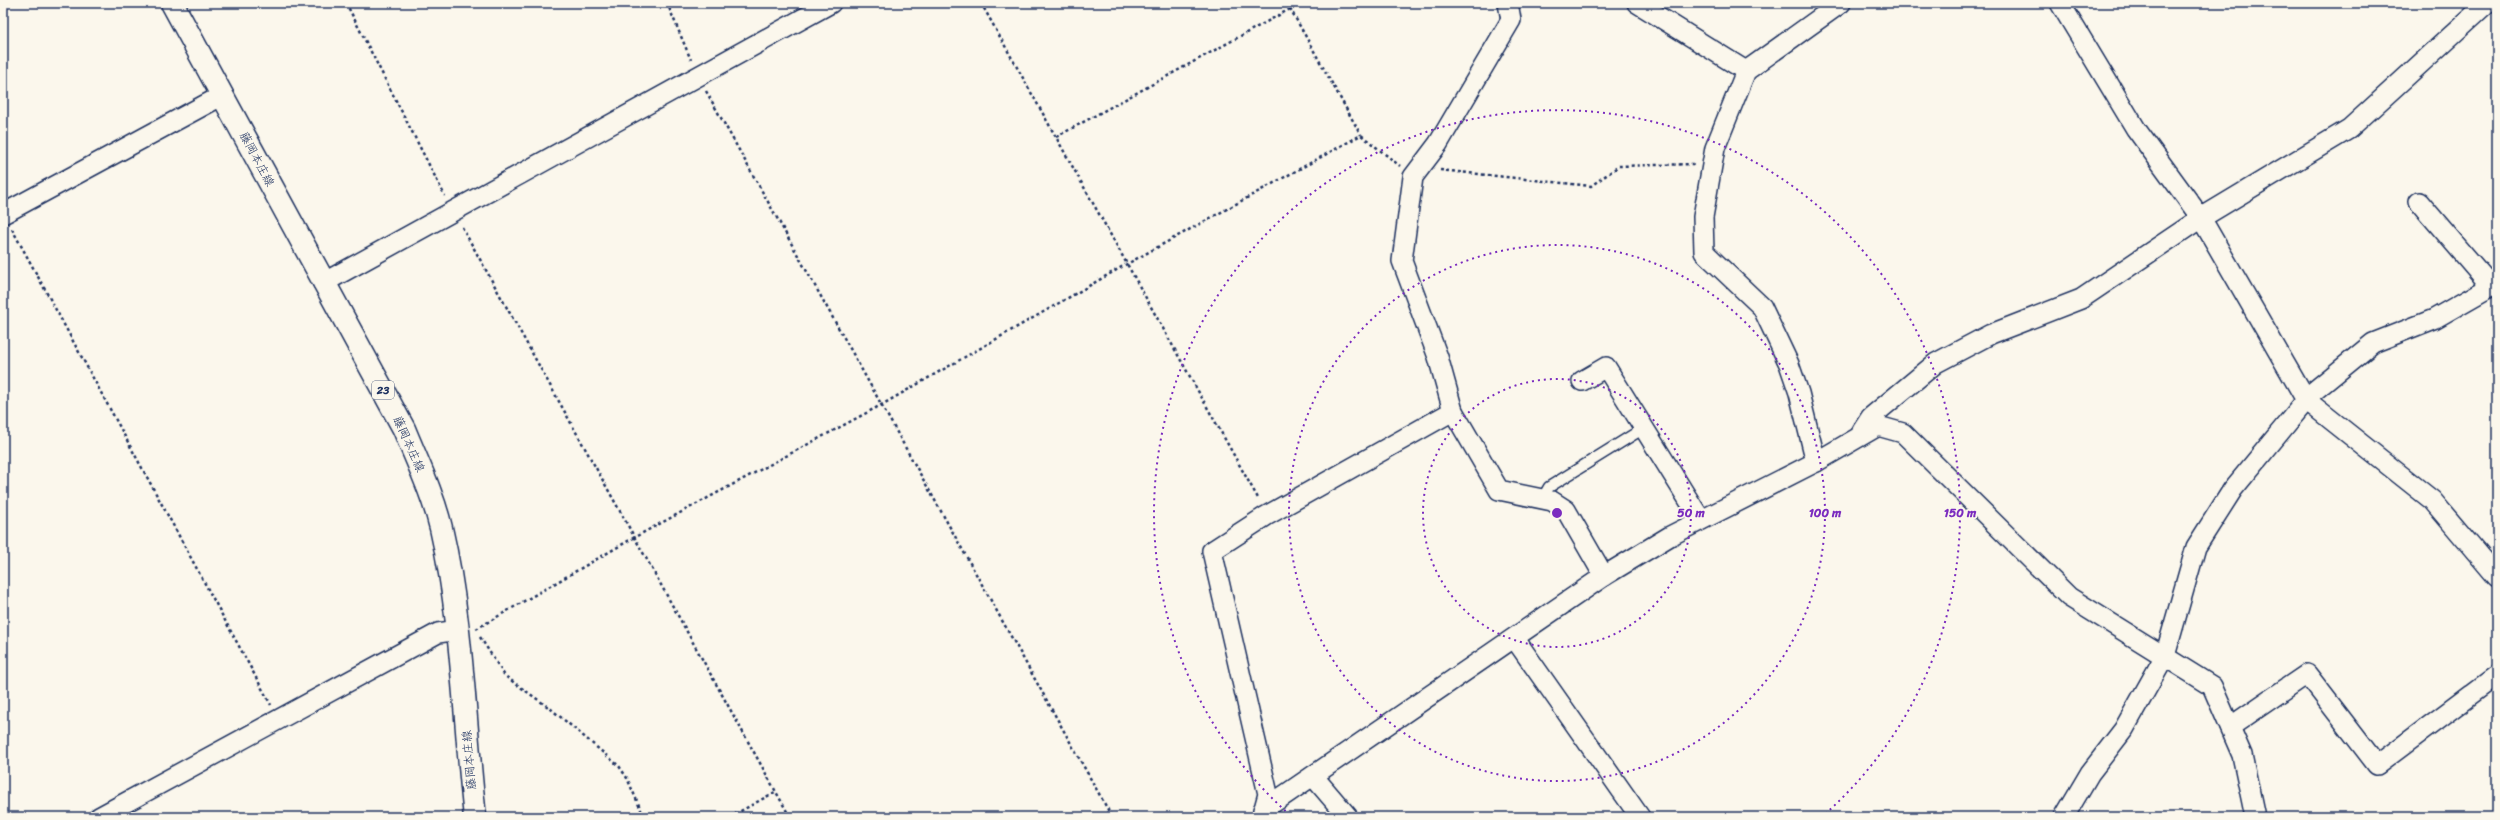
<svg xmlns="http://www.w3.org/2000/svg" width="2500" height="820" viewBox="0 0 2500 820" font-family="Sriracha,'Klee One',sans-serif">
  <rect width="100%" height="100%" fill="#fbf7ec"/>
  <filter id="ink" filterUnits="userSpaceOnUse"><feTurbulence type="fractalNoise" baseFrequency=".025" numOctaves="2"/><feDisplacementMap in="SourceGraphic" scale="8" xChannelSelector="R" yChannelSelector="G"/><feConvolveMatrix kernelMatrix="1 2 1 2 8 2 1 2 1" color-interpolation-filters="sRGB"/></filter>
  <g filter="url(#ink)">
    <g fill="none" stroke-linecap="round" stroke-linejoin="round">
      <g stroke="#1b2f5e" stroke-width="13">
        <polyline id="lane" points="1542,499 1549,487 1644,428"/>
      </g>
      <g stroke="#1b2f5e" stroke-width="22">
        <g id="street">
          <polyline points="1508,3 1511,20 1438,144 1413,177 1402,261 1438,357 1453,411 1499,490 1552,501 1566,510 1604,576"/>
          <polyline points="1637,3 1746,71"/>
          <polyline points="2060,3 2136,129 2201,218 2306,400 2432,500 2497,577"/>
          <polyline points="2419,202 2491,286"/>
          <polyline points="3,214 223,95"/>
          <polyline points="323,283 831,3"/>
          <polyline points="1582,381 1606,367 1701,520"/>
          <polyline points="1862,431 1871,417 1936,363 1991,334 2081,299 2201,218 2349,129 2487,3"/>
          <polyline points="1816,462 1799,393 1789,364 1762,307 1704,252 1703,217 1715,148 1746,71 1841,3"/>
          <polyline points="1515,639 1640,817"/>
          <polyline points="2230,727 2307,674 2377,765 2497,675"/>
          <polyline points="1313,776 1348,817"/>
          <polyline points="1263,810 1604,576 1670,536 1816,462 1878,426 1903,433 2069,597 2212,686 2242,755 2255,817"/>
          <polyline points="1262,816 1268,794 1212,551 1266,516 1453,411"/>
          <polyline points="99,817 438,633 458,630"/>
          <polyline points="2064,817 2090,773 2124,729 2165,656 2196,547 2233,489 2313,392 2373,343 2434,319 2497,283"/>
        </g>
      </g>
      <g stroke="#1b2f5e" stroke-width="25">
        <path id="primary" d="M172 3 404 429C417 461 433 494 441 528 463 623 464 721 475 817"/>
      </g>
      <g stroke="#1b2f5e" stroke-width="2.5" stroke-dasharray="3 3" stroke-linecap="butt">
        <polyline points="346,3 445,196"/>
        <polyline points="667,3 691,60"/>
        <polyline points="981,3 1259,500"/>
        <polyline points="1287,3 1361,135"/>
        <polyline points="706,91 1112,817"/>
        <polyline points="1056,137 1290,9"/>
        <polyline points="1440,170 1591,186 1619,166 1694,164"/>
        <polyline points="462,227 790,817"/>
        <polyline points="12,229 271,705"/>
        <polyline points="476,629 635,537 883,404 1127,264 1361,135 1400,166"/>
        <polyline points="480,637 505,676 551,709 619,766 627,778 644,817"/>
        <polyline points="730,817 775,792"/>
      </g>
      <use href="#lane" stroke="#fbf7ec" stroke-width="10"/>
      <use href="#street" stroke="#fbf7ec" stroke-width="19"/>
      <use href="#primary" stroke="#fbf7ec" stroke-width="22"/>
    </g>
  </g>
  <g fill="none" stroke="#7b2cbf" stroke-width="2" stroke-dasharray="2 4">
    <circle cx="1557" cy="513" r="134"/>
    <circle cx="1557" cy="513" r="268"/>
    <path d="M1290 815A403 403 0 1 1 1824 815"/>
  </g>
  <g text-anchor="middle" stroke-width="3.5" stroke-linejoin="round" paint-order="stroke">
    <rect fill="#fbf7ec" stroke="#5e6b89" stroke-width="1" x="372" y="381" width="22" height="18" rx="3"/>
    <g font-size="11" font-weight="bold" fill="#1b2f5e">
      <text x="383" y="394">23</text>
    </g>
    <g font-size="12" fill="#1b2f5e" stroke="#fbf7ec">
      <text transform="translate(257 159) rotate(62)" y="4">藤岡本庄線</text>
      <text transform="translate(409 444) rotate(66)" y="4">藤岡本庄線</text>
      <text transform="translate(469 760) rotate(-95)" y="4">藤岡本庄線</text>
    </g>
  </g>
  <circle cx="1557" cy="513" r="6" fill="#7b2cbf" stroke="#fbf7ec" stroke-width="2"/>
  <g font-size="12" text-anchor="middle" font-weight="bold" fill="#7b2cbf" stroke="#fbf7ec" stroke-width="3.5" stroke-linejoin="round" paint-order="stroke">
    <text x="1691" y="517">50 m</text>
    <text x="1825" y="517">100 m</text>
    <text x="1960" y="517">150 m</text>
  </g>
  <rect width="2500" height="820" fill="none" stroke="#fbf7ec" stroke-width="16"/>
  <rect x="8" y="8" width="2484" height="804" fill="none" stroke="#1b2f5e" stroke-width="1.5" filter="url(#ink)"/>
</svg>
